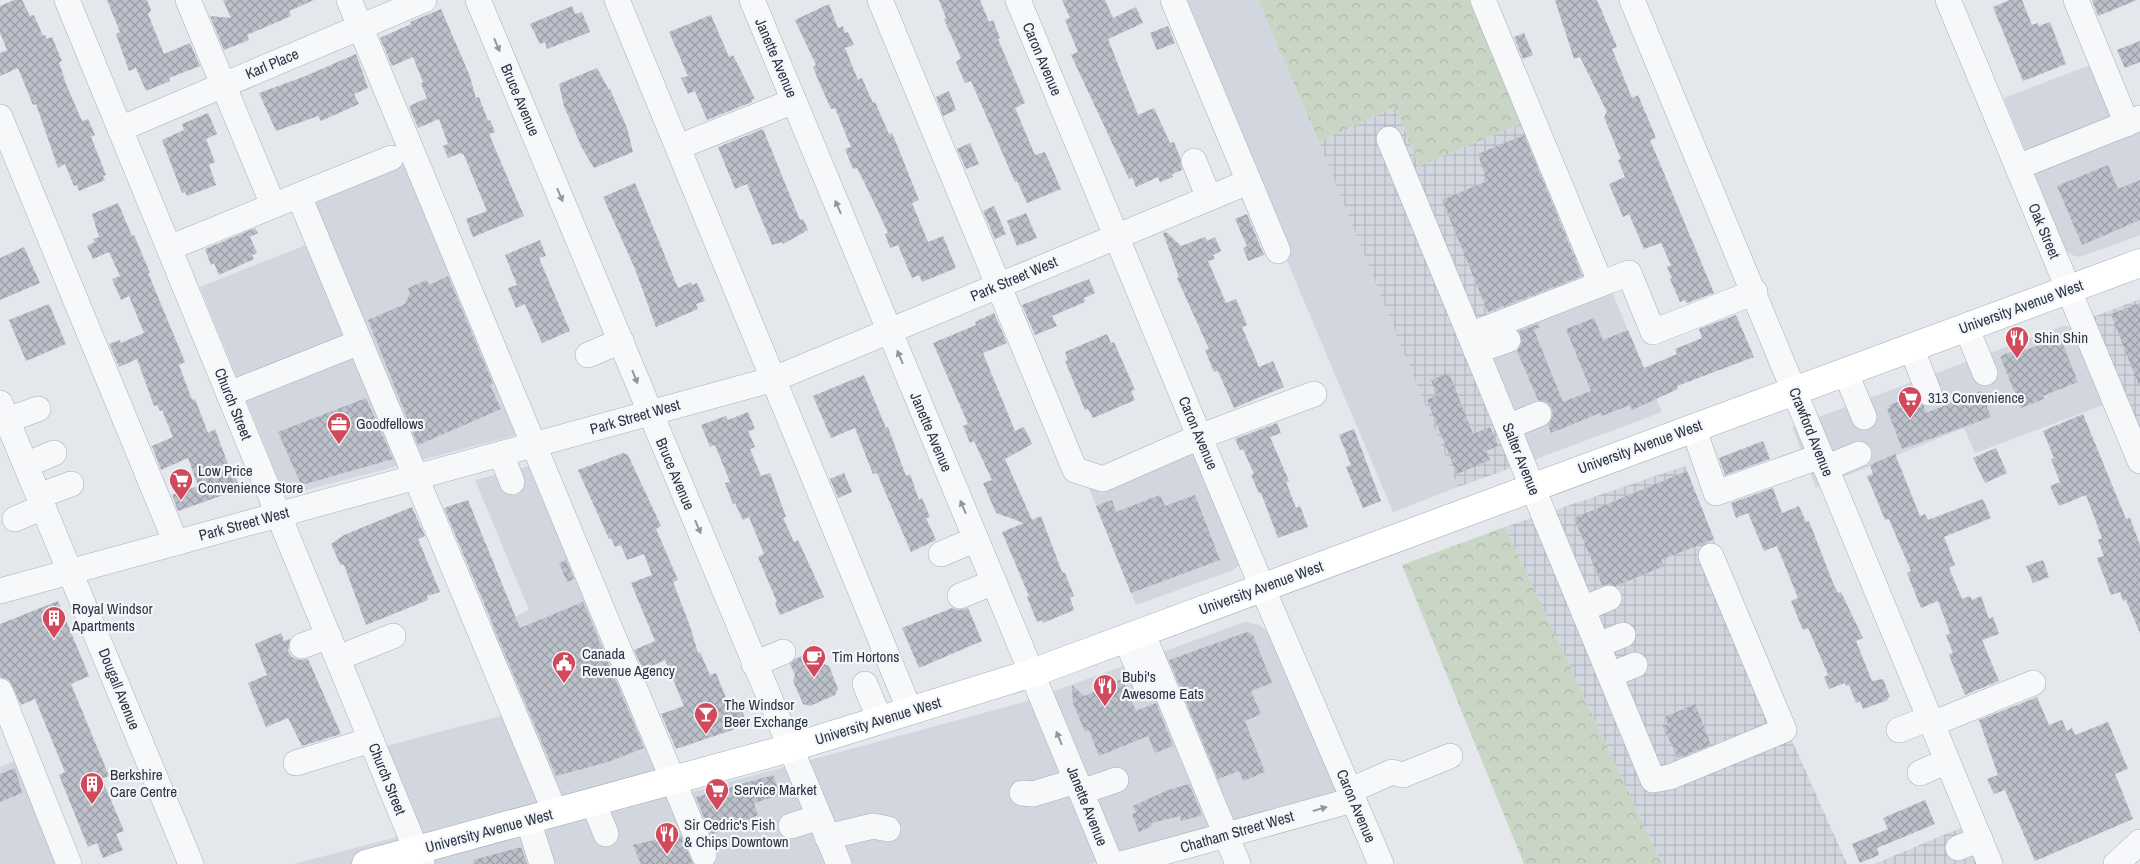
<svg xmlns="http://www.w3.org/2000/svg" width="2140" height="864" viewBox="0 0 2140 864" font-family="'Archivo Narrow',sans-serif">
  <defs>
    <pattern id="industrial-grid" width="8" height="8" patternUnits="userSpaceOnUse" patternTransform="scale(1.25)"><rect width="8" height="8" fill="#d2d6de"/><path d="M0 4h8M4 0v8" fill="none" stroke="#b4b8c0"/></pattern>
    <pattern id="forest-crowns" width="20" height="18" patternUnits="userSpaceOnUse" patternTransform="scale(1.25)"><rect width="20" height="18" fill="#c9d6c5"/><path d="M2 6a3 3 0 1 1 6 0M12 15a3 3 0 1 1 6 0" fill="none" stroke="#adb8ab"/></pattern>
    <pattern id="building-cross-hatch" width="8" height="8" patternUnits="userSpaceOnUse" patternTransform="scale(1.25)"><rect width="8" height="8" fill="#bbc0ca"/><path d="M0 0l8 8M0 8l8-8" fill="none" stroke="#989da6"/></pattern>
  </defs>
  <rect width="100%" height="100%" fill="#e4e7ec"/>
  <g fill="#d2d6de">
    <polygon points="1177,0 1258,0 1319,142 1458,487 1393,512"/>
    <polygon points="2098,62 2122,120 2140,114 2140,235 2080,257 2072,255 2065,250 2004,98"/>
    <polygon points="403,141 524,433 302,491 286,491 280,484 200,287 311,243 288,191"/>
    <polygon points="1610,287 1662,412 1528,462 1480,338"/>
    <polygon points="2062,326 2072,327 2109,403 1975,453 1964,428 1816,488 1792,427"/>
    <polygon points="1194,446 1240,565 1231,571 1136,605 1089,488"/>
    <polygon points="538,464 674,797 1021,703 1245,622 1260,625 1270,635 1341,796 1090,864 294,864 393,838 418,823 386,746 508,714 476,635 529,610 475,480"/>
    <polygon points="23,758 64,864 0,864 0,767"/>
  </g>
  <g fill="url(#industrial-grid)">
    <polygon points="1395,107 1419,166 1527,121 1610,287 1480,338 1528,462 1458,487 1319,142"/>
    <polygon points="2140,299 2140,428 2093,317"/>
    <polygon points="1685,466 1794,745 1847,864 1662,864 1505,527"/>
    <polygon points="1963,827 1979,864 1874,864"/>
  </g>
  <g fill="url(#forest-crowns)">
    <polygon points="1258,0 1477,0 1527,121 1419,166 1395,107 1319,142"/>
    <polygon points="1505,527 1662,864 1524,864 1402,565"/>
  </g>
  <g fill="url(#building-cross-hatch)">
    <polygon points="14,0 22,0 30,16 34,15 43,36 45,35 47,39 52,37 62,61 59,62 66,84 82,121 88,119 95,135 91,137 106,175 103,176 105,180 79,191 77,185 74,186 65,164 58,168 36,104 33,105 18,68 0,76 0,53 7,50 0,33 0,6"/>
    <polygon points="107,0 147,0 151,10 148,14 164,54 190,43 200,66 169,78 170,81 146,91 136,68 129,71 116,34 120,32"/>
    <polygon points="223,0 314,0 289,11 291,16 247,35 249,40 224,50 210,16 231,18"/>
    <polygon points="939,0 980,0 989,22 993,20 1000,38 998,39 1025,103 1015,108 1035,155 1045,152 1061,189 1027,203 1017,181 1015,182 971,81 965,83 956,62 961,58 944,19 946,18"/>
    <polygon points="1062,0 1105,0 1113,18 1136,7 1143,23 1108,39 1138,115 1154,108 1170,143 1174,142 1180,157 1182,170 1172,174 1173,177 1160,182 1158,177 1136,187 1132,177 1129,179 1071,55 1078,52 1065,20 1070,18"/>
    <polygon points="1555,0 1597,0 1617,47 1612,49 1632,98 1638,95 1656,138 1650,140 1714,293 1687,303 1685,300 1680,302 1670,279 1672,278 1667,267 1671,265 1661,243 1644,249 1629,214 1623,217 1609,184 1625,177 1618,160 1621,159 1604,117 1607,112 1580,57 1574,59"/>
    <polygon points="2010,0 2022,0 2032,25 2038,23 2039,26 2050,22 2066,64 2023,81 1993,7"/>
    <polygon points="2092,0 2137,0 2098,16"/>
    <polygon points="829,4 838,28 843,26 845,33 848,32 854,45 845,48 858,80 862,78 873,103 875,102 889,134 892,133 897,145 919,200 912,203 928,242 943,236 956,268 922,282 919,275 912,278 898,245 890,248 885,234 888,233 870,194 857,168 853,169 845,149 851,147 835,108 831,109 819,82 813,67 816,65 795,20"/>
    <polygon points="572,6 575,14 582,12 590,32 547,49 545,42 540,44 530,24"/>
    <polygon points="441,9 469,74 476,98 479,97 488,121 490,120 495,132 490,134 491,139 524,216 473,237 466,219 487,211 464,155 461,153 448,158 443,146 448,144 439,119 418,128 409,106 427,98 421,84 423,82 413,57 392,66 380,38 411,24 410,22"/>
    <polygon points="711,15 729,57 733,55 755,99 751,100 752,102 707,120 695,91 688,94 681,78 688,76 669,32"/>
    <polygon points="1168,26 1175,43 1157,50 1150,33"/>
    <polygon points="1524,33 1533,55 1523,59 1514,37"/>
    <polygon points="2140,41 2140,62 2125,68 2117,50"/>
    <polygon points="356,54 368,88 354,94 359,104 321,121 318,116 276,131 259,93 303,77"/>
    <polygon points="597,68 609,90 610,89 627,128 633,152 594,168 582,148 564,106 559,84"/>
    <polygon points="949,91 956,110 943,116 936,97"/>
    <polygon points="208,113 217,134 206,139 215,162 209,165 216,185 187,196 185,192 182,193 162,140 184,130 182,124"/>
    <polygon points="763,129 800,220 803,219 808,230 783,244 782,242 772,245 747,184 735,189 718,147"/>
    <polygon points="1524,135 1582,276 1488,312 1442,200 1487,181 1478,154"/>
    <polygon points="970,143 979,164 966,169 957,149"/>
    <polygon points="2108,165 2118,189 2140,180 2140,220 2082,245 2057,186"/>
    <polygon points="635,183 678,288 691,282 692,285 697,283 705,301 696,304 698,309 656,327 635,269 603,197"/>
    <polygon points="118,203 132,236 134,235 150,273 148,273 185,362 179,365 192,400 195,399 208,433 215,429 232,475 235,474 239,487 228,491 229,493 178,511 172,495 198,486 188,458 161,470 152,446 173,437 162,410 160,411 157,405 154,406 137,359 119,367 109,344 120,340 121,343 144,333 129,296 121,300 112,279 120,276 109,252 93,259 87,246 95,242 93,239 99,237 92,214"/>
    <polygon points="994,206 1006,234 995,239 983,211"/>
    <polygon points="1026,213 1037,238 1017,246 1007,221"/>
    <polygon points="1247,214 1264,255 1248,261 1243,248 1247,246 1235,219"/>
    <polygon points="255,228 258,233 250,237 257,253 252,255 254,259 219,275 214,263 211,265 205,249"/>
    <polygon points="1166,232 1181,246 1205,237 1207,241 1215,237 1221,251 1213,255 1215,259 1208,261 1226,303 1236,299 1247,325 1242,327 1259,367 1273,361 1284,387 1234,408 1218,371 1214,372 1205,350 1209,349 1177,278 1179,277 1163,233"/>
    <polygon points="540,240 546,256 539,258 570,331 542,343 525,304 516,308 508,288 517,285 505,255"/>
    <polygon points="24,247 40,283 0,300 0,258"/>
    <polygon points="448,276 493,384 490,385 501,409 418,445 368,320 405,304 410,293 408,288 427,280 429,285"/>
    <polygon points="1089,279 1095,293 1084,298 1085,302 1052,316 1057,326 1035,335 1022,305"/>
    <polygon points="2140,303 2140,386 2139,386 2111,314"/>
    <polygon points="49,304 66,344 26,361 9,320"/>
    <polygon points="994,313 1007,343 983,353 1015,431 1024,427 1032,444 1005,459 1032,520 1041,516 1062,572 1065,573 1074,596 1070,598 1074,610 1043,623 1042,620 1037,622 1027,597 1029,596 1002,532 1024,523 996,513 983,483 992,480 974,441 970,443 963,426 968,424 933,343 976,325 975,322"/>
    <polygon points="1736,315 1754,357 1677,386 1678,389 1632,410 1630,405 1602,416 1600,413 1551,433 1548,425 1553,416 1552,409 1547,402 1538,400 1517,351 1522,342 1519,331 1538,324 1540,327 1534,330 1563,402 1591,391 1566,329 1594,318 1603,340 1628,330 1644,368 1677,354 1675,349 1702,338 1699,329"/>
    <polygon points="1107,334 1111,343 1114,342 1135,390 1131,391 1135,400 1093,418 1088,409 1085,410 1065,361 1068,360 1065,352"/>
    <polygon points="2060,337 2078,382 2043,396 2044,399 2021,408 2000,356 2024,347 2026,350"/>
    <polygon points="1449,373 1473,434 1490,427 1498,446 1486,451 1490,460 1457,474 1427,400 1437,395 1431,380"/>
    <polygon points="864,375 886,428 888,427 906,476 910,474 919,500 922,498 930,517 926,518 936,540 911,552 877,473 873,474 855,428 831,438 813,396"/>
    <polygon points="1981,391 1991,417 1902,449 1887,409 1890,408 1889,405 1915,396 1924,406 1926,413"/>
    <polygon points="366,398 393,459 305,484 300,482 278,432"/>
    <polygon points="748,412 755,429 748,431 755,447 750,449 761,476 770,473 786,517 783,518 794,542 798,540 824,597 780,615 775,603 777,602 758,557 764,554 749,517 743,520 735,503 733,504 725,483 730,482 715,445 710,447 701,425 726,416 728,420"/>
    <polygon points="2083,414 2126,519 2130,518 2140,545 2140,633 2126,600 2123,601 2120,592 2111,595 2097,558 2104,556 2098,540 2102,538 2086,495 2059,506 2050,486 2060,482 2051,459 2054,458 2043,431"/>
    <polygon points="1277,423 1281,433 1270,437 1289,481 1286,482 1296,508 1300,506 1308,527 1278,538 1261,493 1259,493 1251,475 1254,474 1243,449 1240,450 1235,439"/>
    <polygon points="1354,429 1381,501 1363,508 1346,467 1351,465 1339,435"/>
    <polygon points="1763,441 1770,459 1725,475 1719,458"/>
    <polygon points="1996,448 2007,473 1985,483 1973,458"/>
    <polygon points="623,453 628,455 661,526 656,529 678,580 673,582 690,626 698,653 700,652 710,675 716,673 730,708 740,704 747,725 676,749 661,714 684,706 665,660 643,670 634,650 655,641 631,583 652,575 644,554 627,560 621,545 615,547 611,538 609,539 578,470"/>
    <polygon points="1895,454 1920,516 1925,514 1928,520 1983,499 1991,518 1944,537 1955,565 1949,568 1962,599 1970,596 1972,600 1981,596 1989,619 1993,617 1999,634 1982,640 1999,681 1965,695 1949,655 1953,653 1946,635 1950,633 1938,601 1921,608 1907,573 1911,571 1899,543 1889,519 1885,520 1867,476 1873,474 1870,465"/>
    <polygon points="1687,471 1714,539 1661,560 1664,566 1616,586 1610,584 1602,585 1574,518"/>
    <polygon points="844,473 852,492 838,498 830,479"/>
    <polygon points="1773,488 1782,513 1799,506 1806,522 1809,521 1833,583 1838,593 1841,592 1863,638 1856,641 1872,681 1883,679 1890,697 1887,698 1888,700 1863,709 1860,701 1856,703 1849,685 1846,686 1845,683 1829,689 1824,677 1828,675 1827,672 1808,628 1803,630 1791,601 1798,598 1777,546 1764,551 1748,513 1736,518 1731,503"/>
    <polygon points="1160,495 1165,506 1195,495 1220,560 1131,593 1096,506 1112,500 1116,512"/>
    <polygon points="468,500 520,628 583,602 644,748 608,762 556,776 444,508"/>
    <polygon points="412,507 425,536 418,539 440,592 427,596 428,600 366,625 344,565 340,564 331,544 344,535"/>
    <polygon points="566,560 574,579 567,582 559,563"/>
    <polygon points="2043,560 2049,577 2033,583 2026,566"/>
    <polygon points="58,601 89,676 71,684 109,776 102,779 124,831 116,834 123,850 103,858 97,843 88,847 59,775 65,772 35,699 21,705 9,680 0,677 0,624"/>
    <polygon points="952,608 959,610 968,608 982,641 919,668 902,628"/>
    <polygon points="1247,632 1253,635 1272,683 1251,691 1261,714 1245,721 1265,772 1243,781 1239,771 1218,779 1169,660"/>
    <polygon points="281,633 284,641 290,639 288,651 292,657 300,660 308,659 341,734 302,746 288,718 266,727 248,683 267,675 255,644"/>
    <polygon points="818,649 824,664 829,666 838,689 835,695 810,706 803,704 793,681 795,675 790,664 795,659"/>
    <polygon points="1122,679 1136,711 1156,703 1173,746 1155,753 1148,736 1099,756 1089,730 1085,732 1073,703 1072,685 1084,696"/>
    <polygon points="2037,697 2049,725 2062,720 2067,731 2072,728 2075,735 2108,722 2128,769 2115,774 2133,819 2035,861 2005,790 1994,794 1987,779 1998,775 1979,720"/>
    <polygon points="1695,704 1711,745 1678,758 1663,726 1668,724 1665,717"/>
    <polygon points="15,768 22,793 0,802 0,774"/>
    <polygon points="773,775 780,795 754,803 758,815 711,835 696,797"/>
    <polygon points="1189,784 1202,815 1181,821 1180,816 1151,823 1152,826 1139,832 1132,814 1136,813 1133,806 1168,790"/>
    <polygon points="1925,800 1935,824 1877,848 1879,855 1860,863 1852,844 1888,829 1883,818"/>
    <polygon points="680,834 693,864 641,864 633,845"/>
    <polygon points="521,847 527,864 474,864 473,860"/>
  </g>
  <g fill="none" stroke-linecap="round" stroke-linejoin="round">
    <g stroke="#a9aeb7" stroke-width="26">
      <g id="minor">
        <polyline points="67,0 422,864"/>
        <polyline points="188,0 273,205"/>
        <polyline points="349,0 704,855"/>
        <polyline points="478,0 839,864"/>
        <polyline points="617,0 910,711"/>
        <polyline points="752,0 1111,864"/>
        <polyline points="880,0 1075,470 1103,479 1199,437 1314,394"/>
        <polyline points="1018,0 1262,587 1381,864"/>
        <polyline points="1173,0 1278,251"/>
        <polyline points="1483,0 1601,284"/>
        <polyline points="1632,0 1990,864"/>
        <polyline points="1948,0 2140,461"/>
        <polyline points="2076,0 2127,124"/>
        <polyline points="0,117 176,543"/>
        <polyline points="120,129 424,0"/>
        <polyline points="1389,139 1653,780 1670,777 1784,730 1711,556"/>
        <polyline points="678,147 794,101"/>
        <polyline points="1194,161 1209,198"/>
        <polyline points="2018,167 2140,118"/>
        <polyline points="299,196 555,812"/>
        <polyline points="169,248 391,158"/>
        <polyline points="1966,327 1985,373"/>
        <polyline points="1470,335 1629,273 1653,332 1755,292"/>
        <polyline points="1911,347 1929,393"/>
        <polyline points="1476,351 1508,340"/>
        <polyline points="588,355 621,341"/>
        <polyline points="1845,371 1864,417"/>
        <polyline points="229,394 360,342"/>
        <polyline points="0,403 191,864"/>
        <polyline points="7,420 38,409"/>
        <polyline points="1508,427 1539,414"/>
        <polyline points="1693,427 1716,493 1821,456"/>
        <polyline points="501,454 512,482"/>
        <polyline points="26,465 54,453"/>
        <polyline points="1826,468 1859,454"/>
        <polyline points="39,496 71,484"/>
        <polyline points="15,519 43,507"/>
        <polyline points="941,554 976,539"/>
        <polyline points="0,591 774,379 1248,182"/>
        <polyline points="960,596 994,582"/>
        <polyline points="1583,609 1609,598"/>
        <polyline points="1142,632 1238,864"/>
        <polyline points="1125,638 1147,688"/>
        <polyline points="1598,645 1623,635"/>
        <polyline points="302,646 329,636"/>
        <polyline points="338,658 393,636"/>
        <polyline points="754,664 783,652"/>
        <polyline points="1610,675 1635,665"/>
        <polyline points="865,684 880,720"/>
        <polyline points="0,691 69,864"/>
        <polyline points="1932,724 2033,683"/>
        <polyline points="1899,730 1930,718"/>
        <polyline points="296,763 371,740"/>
        <polyline points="1920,773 1947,761"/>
        <polyline points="1349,791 1392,772 1403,775 1450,756"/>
        <polyline points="1081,792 1116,780"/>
        <polyline points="1022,793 1033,794 1076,781"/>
        <polyline points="593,802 606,834"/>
        <polyline points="528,820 542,864"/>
        <polyline points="791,826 819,817"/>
        <polyline points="827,837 873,826 888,829"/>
        <polyline points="1958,848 1980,839"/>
        <polyline points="1121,864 1353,800"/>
        <polyline points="2116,864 2140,842"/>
      </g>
    </g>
    <g stroke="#a3abb8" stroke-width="29">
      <polyline id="major" points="366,864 790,748 1032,673 2140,263"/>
    </g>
    <use href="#minor" stroke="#f7f8fa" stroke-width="25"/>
    <use href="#major" stroke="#fff" stroke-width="28"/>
  </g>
  <defs><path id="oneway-solid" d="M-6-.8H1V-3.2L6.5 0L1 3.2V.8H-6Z" transform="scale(1.25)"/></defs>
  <g fill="#9196a0">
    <use href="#oneway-solid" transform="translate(497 45) rotate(67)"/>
    <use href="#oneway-solid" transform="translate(560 195) rotate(67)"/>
    <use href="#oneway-solid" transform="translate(838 207) rotate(-113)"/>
    <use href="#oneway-solid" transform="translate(900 357) rotate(-113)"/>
    <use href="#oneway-solid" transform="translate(635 377) rotate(68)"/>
    <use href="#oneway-solid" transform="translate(963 507) rotate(-113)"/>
    <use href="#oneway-solid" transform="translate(698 527) rotate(67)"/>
    <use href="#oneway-solid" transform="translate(1059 738) rotate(-112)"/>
    <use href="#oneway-solid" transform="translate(1320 809) rotate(-16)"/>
  </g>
  <defs>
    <g id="restaurant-pin" transform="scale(1.25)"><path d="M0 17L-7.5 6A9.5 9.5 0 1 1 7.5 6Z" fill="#d1495b" stroke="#f4f6f9"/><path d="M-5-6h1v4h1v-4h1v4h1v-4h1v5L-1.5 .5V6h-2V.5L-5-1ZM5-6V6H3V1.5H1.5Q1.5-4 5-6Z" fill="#fff"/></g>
    <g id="supermarket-pin" transform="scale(1.25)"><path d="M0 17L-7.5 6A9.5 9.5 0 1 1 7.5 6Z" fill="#d1495b" stroke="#f4f6f9"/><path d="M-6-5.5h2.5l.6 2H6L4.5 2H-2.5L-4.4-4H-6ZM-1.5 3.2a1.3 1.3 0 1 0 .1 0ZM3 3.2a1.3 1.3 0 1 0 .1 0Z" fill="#fff"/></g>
    <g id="office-pin" transform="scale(1.25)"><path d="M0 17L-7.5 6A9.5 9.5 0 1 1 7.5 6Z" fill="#d1495b" stroke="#f4f6f9"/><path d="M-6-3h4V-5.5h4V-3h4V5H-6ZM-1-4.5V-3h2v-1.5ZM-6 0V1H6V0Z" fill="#fff"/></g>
    <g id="building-pin" transform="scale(1.25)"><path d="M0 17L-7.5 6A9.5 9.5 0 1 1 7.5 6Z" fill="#d1495b" stroke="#f4f6f9"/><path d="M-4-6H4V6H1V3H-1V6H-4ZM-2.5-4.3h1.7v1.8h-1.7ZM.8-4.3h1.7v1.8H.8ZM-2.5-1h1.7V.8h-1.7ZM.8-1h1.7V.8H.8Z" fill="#fff"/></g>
    <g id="cafe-pin" transform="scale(1.25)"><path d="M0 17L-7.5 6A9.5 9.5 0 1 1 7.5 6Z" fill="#d1495b" stroke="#f4f6f9"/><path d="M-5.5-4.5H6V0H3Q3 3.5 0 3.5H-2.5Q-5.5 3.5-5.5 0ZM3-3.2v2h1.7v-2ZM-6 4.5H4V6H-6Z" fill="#fff"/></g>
    <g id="civic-pin" transform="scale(1.25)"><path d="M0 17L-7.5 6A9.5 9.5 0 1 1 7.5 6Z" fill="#d1495b" stroke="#f4f6f9"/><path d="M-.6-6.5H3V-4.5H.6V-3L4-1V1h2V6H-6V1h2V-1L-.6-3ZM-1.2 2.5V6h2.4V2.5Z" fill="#fff"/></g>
    <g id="bar-pin" transform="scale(1.25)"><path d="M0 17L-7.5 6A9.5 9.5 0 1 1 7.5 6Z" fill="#d1495b" stroke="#f4f6f9"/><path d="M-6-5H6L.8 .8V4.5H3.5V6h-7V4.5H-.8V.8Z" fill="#fff"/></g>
  </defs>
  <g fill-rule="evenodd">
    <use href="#restaurant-pin" x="2017" y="338"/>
    <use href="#supermarket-pin" x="1910" y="398"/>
    <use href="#office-pin" x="339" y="424"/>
    <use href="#supermarket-pin" x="181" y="480"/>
    <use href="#building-pin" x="54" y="618"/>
    <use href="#cafe-pin" x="814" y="657"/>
    <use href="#civic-pin" x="564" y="663"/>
    <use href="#restaurant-pin" x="1105" y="686"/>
    <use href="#bar-pin" x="706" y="714"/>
    <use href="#building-pin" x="92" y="784"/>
    <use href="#supermarket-pin" x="717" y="790"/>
    <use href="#restaurant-pin" x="667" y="834"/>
  </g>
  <g text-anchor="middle" stroke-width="4.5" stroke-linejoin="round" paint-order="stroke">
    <g font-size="15" fill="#2b3445" stroke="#f4f6f9">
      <text transform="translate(776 58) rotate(67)" y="5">Janette Avenue</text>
      <text transform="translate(1042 59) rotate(67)" y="5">Caron Avenue</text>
      <text transform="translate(272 64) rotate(-23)" y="5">Karl Place</text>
      <text transform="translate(520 100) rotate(67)" y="5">Bruce Avenue</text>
      <text transform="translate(2044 231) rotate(67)" y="5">Oak Street</text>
      <text transform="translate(1014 279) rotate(-23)" y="5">Park Street West</text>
      <text transform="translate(2021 307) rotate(-20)" y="5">University Avenue West</text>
      <text transform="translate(233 404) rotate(68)" y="5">Church Street</text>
      <text transform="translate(635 417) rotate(-16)" y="5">Park Street West</text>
      <text transform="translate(931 432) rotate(67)" y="5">Janette Avenue</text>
      <text transform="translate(1811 432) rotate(68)" y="5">Crawford Avenue</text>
      <text transform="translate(1198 433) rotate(67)" y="5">Caron Avenue</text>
      <text transform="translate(1640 447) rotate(-20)" y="5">University Avenue West</text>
      <text transform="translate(1521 459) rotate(68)" y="5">Salter Avenue</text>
      <text transform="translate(675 474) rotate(67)" y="5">Bruce Avenue</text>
      <text transform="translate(244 524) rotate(-15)" y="5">Park Street West</text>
      <text transform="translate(1261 588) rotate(-20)" y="5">University Avenue West</text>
      <text transform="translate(119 689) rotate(68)" y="5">Dougall Avenue</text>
      <text transform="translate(878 721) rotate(-17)" y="5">University Avenue West</text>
      <text transform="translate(387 779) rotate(68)" y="5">Church Street</text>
      <text transform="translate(1087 806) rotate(68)" y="5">Janette Avenue</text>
      <text transform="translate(1356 806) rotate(67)" y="5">Caron Avenue</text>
      <text transform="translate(489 831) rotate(-15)" y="5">University Avenue West</text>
      <text transform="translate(1237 832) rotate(-16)" y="5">Chatham Street West</text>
    </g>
    <g font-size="15" fill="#2b3445" stroke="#f4f6f9" text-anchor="start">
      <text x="2034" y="343">Shin Shin</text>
      <text x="1928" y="403">313 Convenience</text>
      <text x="356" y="429">Goodfellows</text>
      <text x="198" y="476">Low Price<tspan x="198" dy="17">Convenience Store</tspan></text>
      <text x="72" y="614">Royal Windsor<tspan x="72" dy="17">Apartments</tspan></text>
      <text x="582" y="659">Canada<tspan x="582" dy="17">Revenue Agency</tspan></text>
      <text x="832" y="662">Tim Hortons</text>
      <text x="1122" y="682">Bubi's<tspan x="1122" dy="17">Awesome Eats</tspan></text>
      <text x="724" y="710">The Windsor<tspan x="724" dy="17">Beer Exchange</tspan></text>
      <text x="110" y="780">Berkshire<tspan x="110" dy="17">Care Centre</tspan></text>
      <text x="734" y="795">Service Market</text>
      <text x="684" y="830">Sir Cedric's Fish<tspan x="684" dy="17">&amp; Chips Downtown</tspan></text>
    </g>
  </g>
</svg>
